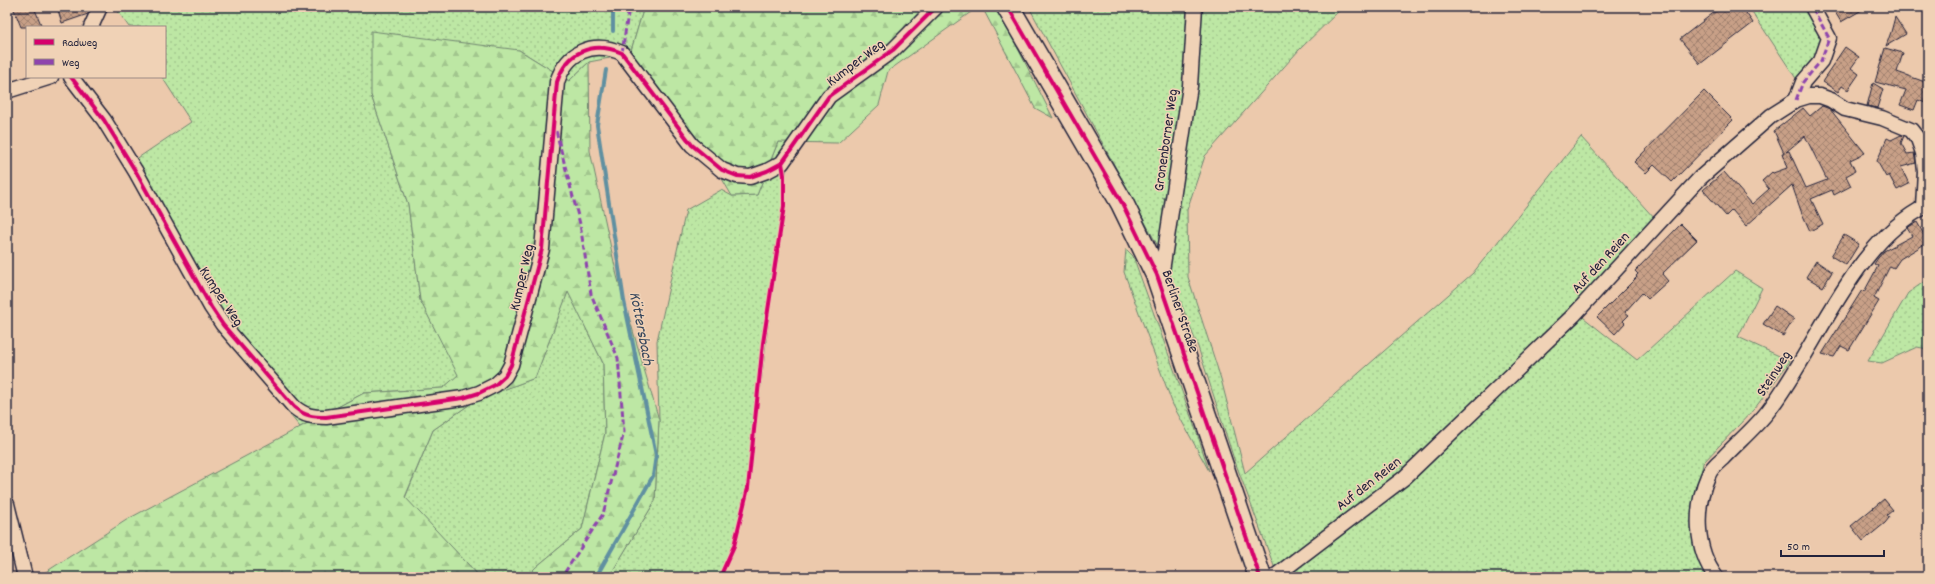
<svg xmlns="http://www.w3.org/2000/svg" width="1935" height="584" viewBox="0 0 1935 584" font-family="Dekko,sans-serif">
  <defs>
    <pattern id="grass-dots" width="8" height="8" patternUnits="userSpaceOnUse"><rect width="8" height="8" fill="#bde7a4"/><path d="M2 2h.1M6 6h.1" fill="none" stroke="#a2c68e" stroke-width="1.8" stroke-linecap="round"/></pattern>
    <pattern id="forest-firs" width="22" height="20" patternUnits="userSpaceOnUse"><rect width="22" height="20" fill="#bde7a4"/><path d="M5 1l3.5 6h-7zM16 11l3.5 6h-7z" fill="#a2c68e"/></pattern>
    <pattern id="building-cross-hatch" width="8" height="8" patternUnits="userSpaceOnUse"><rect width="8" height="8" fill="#c8a087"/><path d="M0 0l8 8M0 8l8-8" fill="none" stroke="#a28270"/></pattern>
  </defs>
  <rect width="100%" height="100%" fill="#ecc9ac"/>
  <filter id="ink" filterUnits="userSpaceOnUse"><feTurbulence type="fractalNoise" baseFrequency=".025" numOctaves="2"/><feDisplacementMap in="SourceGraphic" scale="8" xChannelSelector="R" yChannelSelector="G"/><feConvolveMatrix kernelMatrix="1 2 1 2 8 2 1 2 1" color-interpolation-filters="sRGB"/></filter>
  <g filter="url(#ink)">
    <g fill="url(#grass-dots)" stroke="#708470">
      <polygon points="124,7 644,7 630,54 589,62 569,81 519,50 371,95 408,204 420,300 459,375 443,388 364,393 300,427 219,328 126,166 191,122 162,77 165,77 165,27 129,27 117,10"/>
      <polygon points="1029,7 1343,7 1299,50 1205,156 1187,210 1188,277 1221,379 1245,473 1473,273 1581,137 1655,219 1574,310 1637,360 1735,271 1762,288 1738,337 1790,361 1755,408 1703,463 1692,530 1706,577 1278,577 1233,456 1198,347 1166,265 1176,205 1182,207 1162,197 1169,202 1160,250"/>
      <polygon points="1749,7 1806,7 1824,40 1817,58 1797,80"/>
      <polygon points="790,141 752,460 729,562 720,577 609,577 655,501 659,420 657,341 686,210 721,190 732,196 757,195 778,142"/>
      <polygon points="1126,249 1133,256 1198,436 1209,471 1173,405 1124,272"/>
      <polygon points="1928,279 1928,349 1917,347 1882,363 1868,361 1908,293"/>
      <polygon points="568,291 603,363 605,433 582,529 536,567 526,577 480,577 405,498 433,430 476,400 535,378"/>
    </g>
    <g fill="url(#forest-firs)" stroke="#708470">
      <polygon points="644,7 978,7 888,71 879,105 838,143 778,142 757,195 732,196 703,146 630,54"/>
      <polygon points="982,7 997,7 1053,118 1035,108"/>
      <polygon points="371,31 519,50 569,81 589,62 590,151 617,276 659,420 655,501 609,577 526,577 536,567 582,529 605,433 603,363 568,292 535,378 476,400 433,430 405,497 480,577 38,577 128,519 364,393 443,388 458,375 420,300 408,204 371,95"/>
    </g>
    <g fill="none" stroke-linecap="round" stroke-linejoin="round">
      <g stroke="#6090a1" stroke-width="4">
        <polyline points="613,31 613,7"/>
        <polyline points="596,577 653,476 656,455 624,301 597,125 606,70"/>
      </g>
    </g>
    <g fill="url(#building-cross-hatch)" stroke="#22223b" fill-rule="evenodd">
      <polygon points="13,7 34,7 42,27 21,27"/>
      <polygon points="57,7 91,7 88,14 62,23"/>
      <polygon points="1721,7 1742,7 1753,23 1700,64 1680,39"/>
      <polygon points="1832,7 1867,7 1841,22"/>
      <polygon points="1895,17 1906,34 1886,46 1891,32"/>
      <polygon points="1845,47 1859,57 1851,68 1859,74 1848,90 1842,86 1838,92 1823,82 1827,76 1826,75"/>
      <polygon points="1885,48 1903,53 1897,72 1928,83 1928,104 1918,100 1914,110 1900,105 1906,90 1875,82"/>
      <polygon points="1873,83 1883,89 1877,108 1867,106"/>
      <polygon points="1704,91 1733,120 1672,182 1654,165 1646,173 1634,162"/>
      <path d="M1822 106 1830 109 1865 153 1850 160 1855 171 1846 176 1851 186 1834 195 1832 190 1811 199 1823 224 1810 231 1801 211 1792 185 1746 226 1732 210 1726 216 1703 190 1724 172 1752 204 1769 189 1762 181 1772 172 1773 173 1787 168 1782 153H1784L1774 131 1803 108 1810 116ZM1805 136 1827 180 1806 188 1789 151 1786 152Z"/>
      <polygon points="1901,135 1904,136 1901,143 1907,154 1914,153 1916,163 1901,167 1909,184 1897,190 1889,175 1886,177 1877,161 1887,138 1891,140"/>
      <polygon points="1917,222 1928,242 1900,259 1894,268 1890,266 1874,298 1879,301 1849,350 1841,346 1834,357 1822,354 1862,290 1864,292 1878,266 1874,264 1878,258 1884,251 1912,236 1907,228"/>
      <polygon points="1681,224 1697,240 1662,274 1668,281 1648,299 1642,293 1625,312 1629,315 1623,321 1625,323 1615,334 1597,317 1637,277 1636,276 1638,274 1635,271"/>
      <polygon points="1844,235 1859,244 1846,265 1831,256"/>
      <polygon points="1816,261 1832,272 1823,287 1806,277"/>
      <polygon points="1775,306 1794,319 1783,336 1763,324"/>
      <polygon points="1884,499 1893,510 1887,515 1889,518 1885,523 1863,541 1851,526"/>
    </g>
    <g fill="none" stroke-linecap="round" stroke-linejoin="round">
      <g stroke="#22223b" stroke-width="17">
        <g id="minor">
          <polyline points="91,27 100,7"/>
          <path d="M71 77 104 120 136 172 211 307 223 325 294 407C305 416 312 417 326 417L463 398 479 393 495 385 505 376 511 365 542 249 557 82C567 52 592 40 622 53L692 145 722 170 737 176 750 177 767 171 782 163 829 96 893 50 936 7"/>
          <polyline points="7,91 51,77"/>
          <polyline points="1796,100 1803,82 1821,61 1829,38 1812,7"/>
          <polyline points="1157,275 1162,271 1190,86 1195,7"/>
          <polyline points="7,504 25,577"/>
          <polyline points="1274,577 1404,478 1574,315 1700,178 1771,116 1796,100 1809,96 1820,96 1831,100 1845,109 1882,118 1911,130 1918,139 1923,153 1925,171 1923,207"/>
          <path d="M1716 577C1695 549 1694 508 1708 476 1710 469 1717 463 1723 458 1737 443 1757 426 1769 410 1818 346 1853 242 1928 205"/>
        </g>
      </g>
      <g stroke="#22223b" stroke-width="25">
        <polyline id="primary" points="1008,7 1122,203 1157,275 1260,577"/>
      </g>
      <use href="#minor" stroke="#f0d2b6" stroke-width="14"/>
      <use href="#primary" stroke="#f0d2b6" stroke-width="22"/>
      <g stroke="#8e44ad" stroke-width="3" stroke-dasharray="6 3" stroke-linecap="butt">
        <polyline points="622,53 629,7"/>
        <polyline points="1796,100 1803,82 1821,61 1829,38 1812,7"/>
        <polyline points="556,131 580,224 591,294 618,358 624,432 603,514 563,575 559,577"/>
      </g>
      <g stroke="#f0d2b6" stroke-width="6">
        <g id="cycleway">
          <polyline points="1008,7 1122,203 1157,275 1260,577"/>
          <path d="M71 77 104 120 136 172 211 307 223 325 294 407C305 416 312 417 326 417L463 398 479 393 495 385 505 376 511 365 542 249 557 82C567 52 592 40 622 53L692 145 722 170 737 176 750 177 767 171 782 163 829 96 893 50 936 7"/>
          <polyline points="720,577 734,546 748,488 763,343 784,206 784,175 782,163"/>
        </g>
      </g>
      <use href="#cycleway" stroke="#d6006c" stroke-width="4"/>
    </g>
  </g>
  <g text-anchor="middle" stroke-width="3" stroke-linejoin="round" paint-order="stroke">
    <g font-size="15" fill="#22223b" stroke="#f0d2b6">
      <text transform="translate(855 62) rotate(-37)" y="5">Kumper Weg</text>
      <text transform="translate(1165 140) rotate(-82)" y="5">Gronenborner Weg</text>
      <text transform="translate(1600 262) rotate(-47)" y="5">Auf den Reien</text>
      <text transform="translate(521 277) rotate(-77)" y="5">Kumper Weg</text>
      <text transform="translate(222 296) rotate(57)" y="5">Kumper Weg</text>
      <text transform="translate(1181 311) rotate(71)" y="5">Berliner Straße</text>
      <text transform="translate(1773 373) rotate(-57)" y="5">Steinweg</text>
      <text transform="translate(1368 483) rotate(-38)" y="5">Auf den Reien</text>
    </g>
    <g font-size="16" font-style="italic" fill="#37475d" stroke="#f0d2b6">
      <text transform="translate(643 328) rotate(79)" y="6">Köttersbach</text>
    </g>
  </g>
  <rect width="1935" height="584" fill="none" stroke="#f0d2b6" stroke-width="24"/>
  <rect x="12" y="12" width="1911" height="560" fill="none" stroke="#22223b" stroke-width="1.5" filter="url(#ink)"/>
  <rect x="26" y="26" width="140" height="52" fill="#f0d2b6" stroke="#9e8c85"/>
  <rect x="34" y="39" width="20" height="6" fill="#d6006c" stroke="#9e8c85"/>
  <text x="62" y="46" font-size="12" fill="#22223b">Radweg</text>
  <rect x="34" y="59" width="20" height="6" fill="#8e44ad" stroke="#9e8c85"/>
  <text x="62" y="66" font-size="12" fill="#22223b">Weg</text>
  <path d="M1781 550v6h103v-6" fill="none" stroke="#22223b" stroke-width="2"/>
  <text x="1787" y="550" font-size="12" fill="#22223b" stroke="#f0d2b6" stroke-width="3" paint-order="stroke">50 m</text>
</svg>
